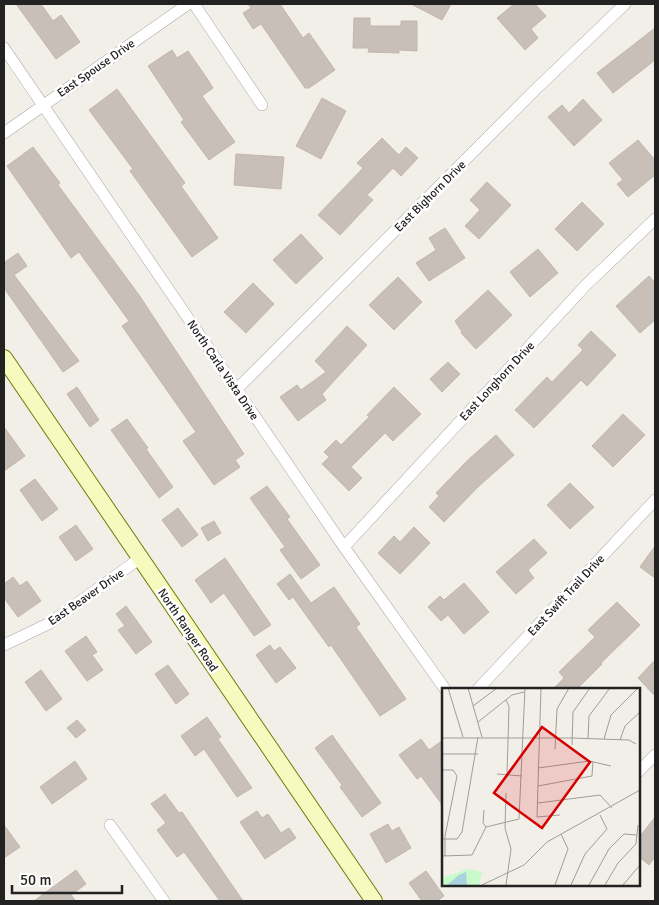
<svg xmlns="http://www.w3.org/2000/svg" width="659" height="905" viewBox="0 0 659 905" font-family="Signika,sans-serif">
  <rect width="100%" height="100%" fill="#f2efe9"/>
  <g fill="#c7bfb8" stroke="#c4b6ab">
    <polygon points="16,4 41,4 53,21 61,15 80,42 56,59"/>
    <polygon points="248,4 280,4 303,38 309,33 335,70 309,88 305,88 261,24 253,29 243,13 251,8"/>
    <polygon points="411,4 451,4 442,20"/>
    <polygon points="514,4 535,4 546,16 531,29 538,38 525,50 497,18"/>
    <polygon points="354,18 370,18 370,26 401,26 401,21 417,21 417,51 399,50 399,53 368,52 369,48 353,48"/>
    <polygon points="655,28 655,60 613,93 597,73"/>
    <polygon points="172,50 177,58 188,51 206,77 213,88 202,96 235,142 209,160 181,122 184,120 148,66"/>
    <polygon points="117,89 185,183 181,186 218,238 192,257 130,171 133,169 89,110"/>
    <polygon points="322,98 346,111 321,159 296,146"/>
    <polygon points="583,99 602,120 574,146 548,117 562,105 569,113"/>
    <polygon points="382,138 399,155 406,147 418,158 401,176 393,168 367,195 373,200 340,235 318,215 363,168 357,163"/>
    <polygon points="638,140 655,160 655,175 628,197 617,184 623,180 609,163"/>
    <polygon points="33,147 60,183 58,185 139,295 244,454 235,460 240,467 214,485 183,441 196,432 122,326 129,321 79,252 71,258 7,166"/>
    <polygon points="236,154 284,157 281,189 234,185"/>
    <polygon points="487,182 511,205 479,239 465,226 480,210 470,200"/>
    <polygon points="582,202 604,224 577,251 555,229"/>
    <polygon points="445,228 465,258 429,281 416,263 436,250 429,238"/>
    <polygon points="301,234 323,258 296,284 273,260"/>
    <polygon points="538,249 558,273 530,297 510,272"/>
    <polygon points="18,253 27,266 14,275 79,361 63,372 4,288 4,260 5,262"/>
    <polygon points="649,276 655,283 655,320 640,333 616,306"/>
    <polygon points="398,277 422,302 394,330 369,305"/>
    <polygon points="253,283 274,304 246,333 224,312"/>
    <polygon points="488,290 512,315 476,349 461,333 462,332 455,321"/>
    <polygon points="347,326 367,345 322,394 326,400 298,421 280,397 297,385 301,390 326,372 315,361"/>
    <polygon points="591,331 616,355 587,386 581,380 534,428 515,410 547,377 552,382 583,350 578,345"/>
    <polygon points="448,362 460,374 442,392 430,379"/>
    <polygon points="77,387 99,420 90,427 67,394"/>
    <polygon points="394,387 421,414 393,441 385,433 351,467 362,478 349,491 322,464 329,457 324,452 336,440 341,445 369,417 367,415"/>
    <polygon points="623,414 645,435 613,467 592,446"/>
    <polygon points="127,419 148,448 146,449 173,487 159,498 111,430"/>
    <polygon points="4,427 25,456 4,471"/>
    <polygon points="496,435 514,455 478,487 444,522 429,507 439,496 436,493 468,460"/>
    <polygon points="35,479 58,509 42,521 20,490"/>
    <polygon points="570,483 594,507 570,529 547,505"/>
    <polygon points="267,486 290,517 287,519 320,565 301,579 280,550 285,547 250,498"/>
    <polygon points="178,508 198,535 182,547 162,520"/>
    <polygon points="214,521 221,533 208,541 201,528"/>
    <polygon points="76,525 93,549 76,561 59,537"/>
    <polygon points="414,527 430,543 400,574 378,553 394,536 400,542"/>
    <polygon points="534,539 547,553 528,570 534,578 516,594 496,572"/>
    <polygon points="655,546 655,578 640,567"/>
    <polygon points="225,558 271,625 254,636 224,593 211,603 195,580"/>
    <polygon points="290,574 311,603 334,587 360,624 356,627 406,699 380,716 331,645 329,647 293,597 289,600 277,584"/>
    <polygon points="13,577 20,586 27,581 41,601 18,617 4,598 4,584"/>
    <polygon points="464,583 489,612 464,634 448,615 441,621 428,607 440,596 444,600"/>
    <polygon points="617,602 640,625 601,663 602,664 577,689 553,689 564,678 559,672 595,637 588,630"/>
    <polygon points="126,606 152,642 136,654 118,630 125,626 116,614"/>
    <polygon points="86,636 97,652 92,655 103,670 87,681 65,651"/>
    <polygon points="270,645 274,651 280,647 296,668 276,683 256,655"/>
    <polygon points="655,660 655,696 638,678"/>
    <polygon points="168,665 189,694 176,704 155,674"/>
    <polygon points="41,670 62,699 46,711 25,682"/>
    <polygon points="207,717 221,737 218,739 252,788 237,797 204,749 195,756 181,736"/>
    <polygon points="77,720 86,730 76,738 67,728"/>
    <polygon points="332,735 381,803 362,817 340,787 342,785 315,748"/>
    <polygon points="421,739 429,750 443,740 443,806 421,776 417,779 399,755"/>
    <polygon points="75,761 87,779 52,804 40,787"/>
    <polygon points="165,794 179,813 182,812 243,901 220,901 184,852 177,857 157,830 166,823 151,804"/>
    <polygon points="257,811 262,818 268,814 281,833 289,828 296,838 265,859 240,822"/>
    <polygon points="655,817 655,857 649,865 638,856 638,839"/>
    <polygon points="388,824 392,831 399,827 411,848 386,863 370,834"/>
    <polygon points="4,825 20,847 4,858"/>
    <polygon points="76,870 86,884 71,895 76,901 34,901"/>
    <polygon points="426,871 444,896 437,901 422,901 409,883"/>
  </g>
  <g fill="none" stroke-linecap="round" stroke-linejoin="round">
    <g stroke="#a9a9a9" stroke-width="12">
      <g id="street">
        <polyline points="194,4 262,105"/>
        <polyline points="4,48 344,547 445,689"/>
        <polyline points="4,133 188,4"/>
        <polyline points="236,390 535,90 625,4"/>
        <polyline points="344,547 586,285 655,219"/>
        <polyline points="4,645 50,623 139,559"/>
        <polyline points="478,689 655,500"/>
        <polyline points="638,772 655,755"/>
        <polyline points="110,825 164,901"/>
      </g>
    </g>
    <g stroke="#707d05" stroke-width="18">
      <polyline id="secondary" points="4,358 374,901"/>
    </g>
    <use href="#street" stroke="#fff" stroke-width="11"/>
    <use href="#secondary" stroke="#f7fabf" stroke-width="16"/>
  </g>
  <g text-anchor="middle" stroke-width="5" stroke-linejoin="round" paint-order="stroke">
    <g font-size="12" fill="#222" stroke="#fff">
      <text transform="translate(96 68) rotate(-35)" y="4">East Spouse Drive</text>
      <text transform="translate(430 196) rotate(-45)" y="4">East Bighorn Drive</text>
      <text transform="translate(223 370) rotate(56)" y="4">North Carla Vista Drive</text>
      <text transform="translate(497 381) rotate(-47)" y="4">East Longhorn Drive</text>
      <text transform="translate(566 595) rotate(-47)" y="4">East Swift Trail Drive</text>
      <text transform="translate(86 597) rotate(-35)" y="4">East Beaver Drive</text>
      <text transform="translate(188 630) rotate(56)" y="4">North Ranger Road</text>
    </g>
  </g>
  <g transform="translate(442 688)">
    <rect width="198" height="198" fill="#f2efe9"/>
    <path d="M26 181 40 184 37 197H0V190Z" fill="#c8facc"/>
    <path d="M24 184 25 197H5L17 187Z" fill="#aad3df"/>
    <path fill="none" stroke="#9f9d99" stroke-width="1" d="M6 0 21 49M26 0 40 49M99 0 95 129 118 127M64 12 67 18 65 87M31 18 55 0M36 34 70 7 82 4M0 50H130L187 52 194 56M146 51 147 28 168 0M162 51 169 27 196 0M178 52 183 38 198 24M130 57 131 24 148 0M113 61 115 21 127 0M0 66H36M96 80 147 73 169 78M0 82H11L15 88 3 148V168M55 86 80 88M96 98 150 88 151 73M64 105 63 140 69 161 64 197M96 115 158 107 170 120M42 122 41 135 44 139M0 151H15L20 144 36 49M0 168 30 167 44 139 77 131 83 0M40 197 82 177 105 154 198 102M113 197 126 161 119 146M129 197 143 166 165 141 158 127M147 197 167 161 182 146 195 147M163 197 176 175 194 156 196 137M181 197 198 177"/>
    <path fill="#d40000" fill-opacity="0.15" stroke="#d40000" stroke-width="2.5" d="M100 39 148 74 100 140 52 105Z"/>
    <rect width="198" height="198" fill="none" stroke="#222" stroke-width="2.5"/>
  </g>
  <rect width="659" height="905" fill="none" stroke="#222222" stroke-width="10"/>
  <path d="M12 885v8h110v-8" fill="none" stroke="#222222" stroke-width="2.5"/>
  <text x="20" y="885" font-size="15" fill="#222222" stroke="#ffffff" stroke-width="4" paint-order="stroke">50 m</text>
</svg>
